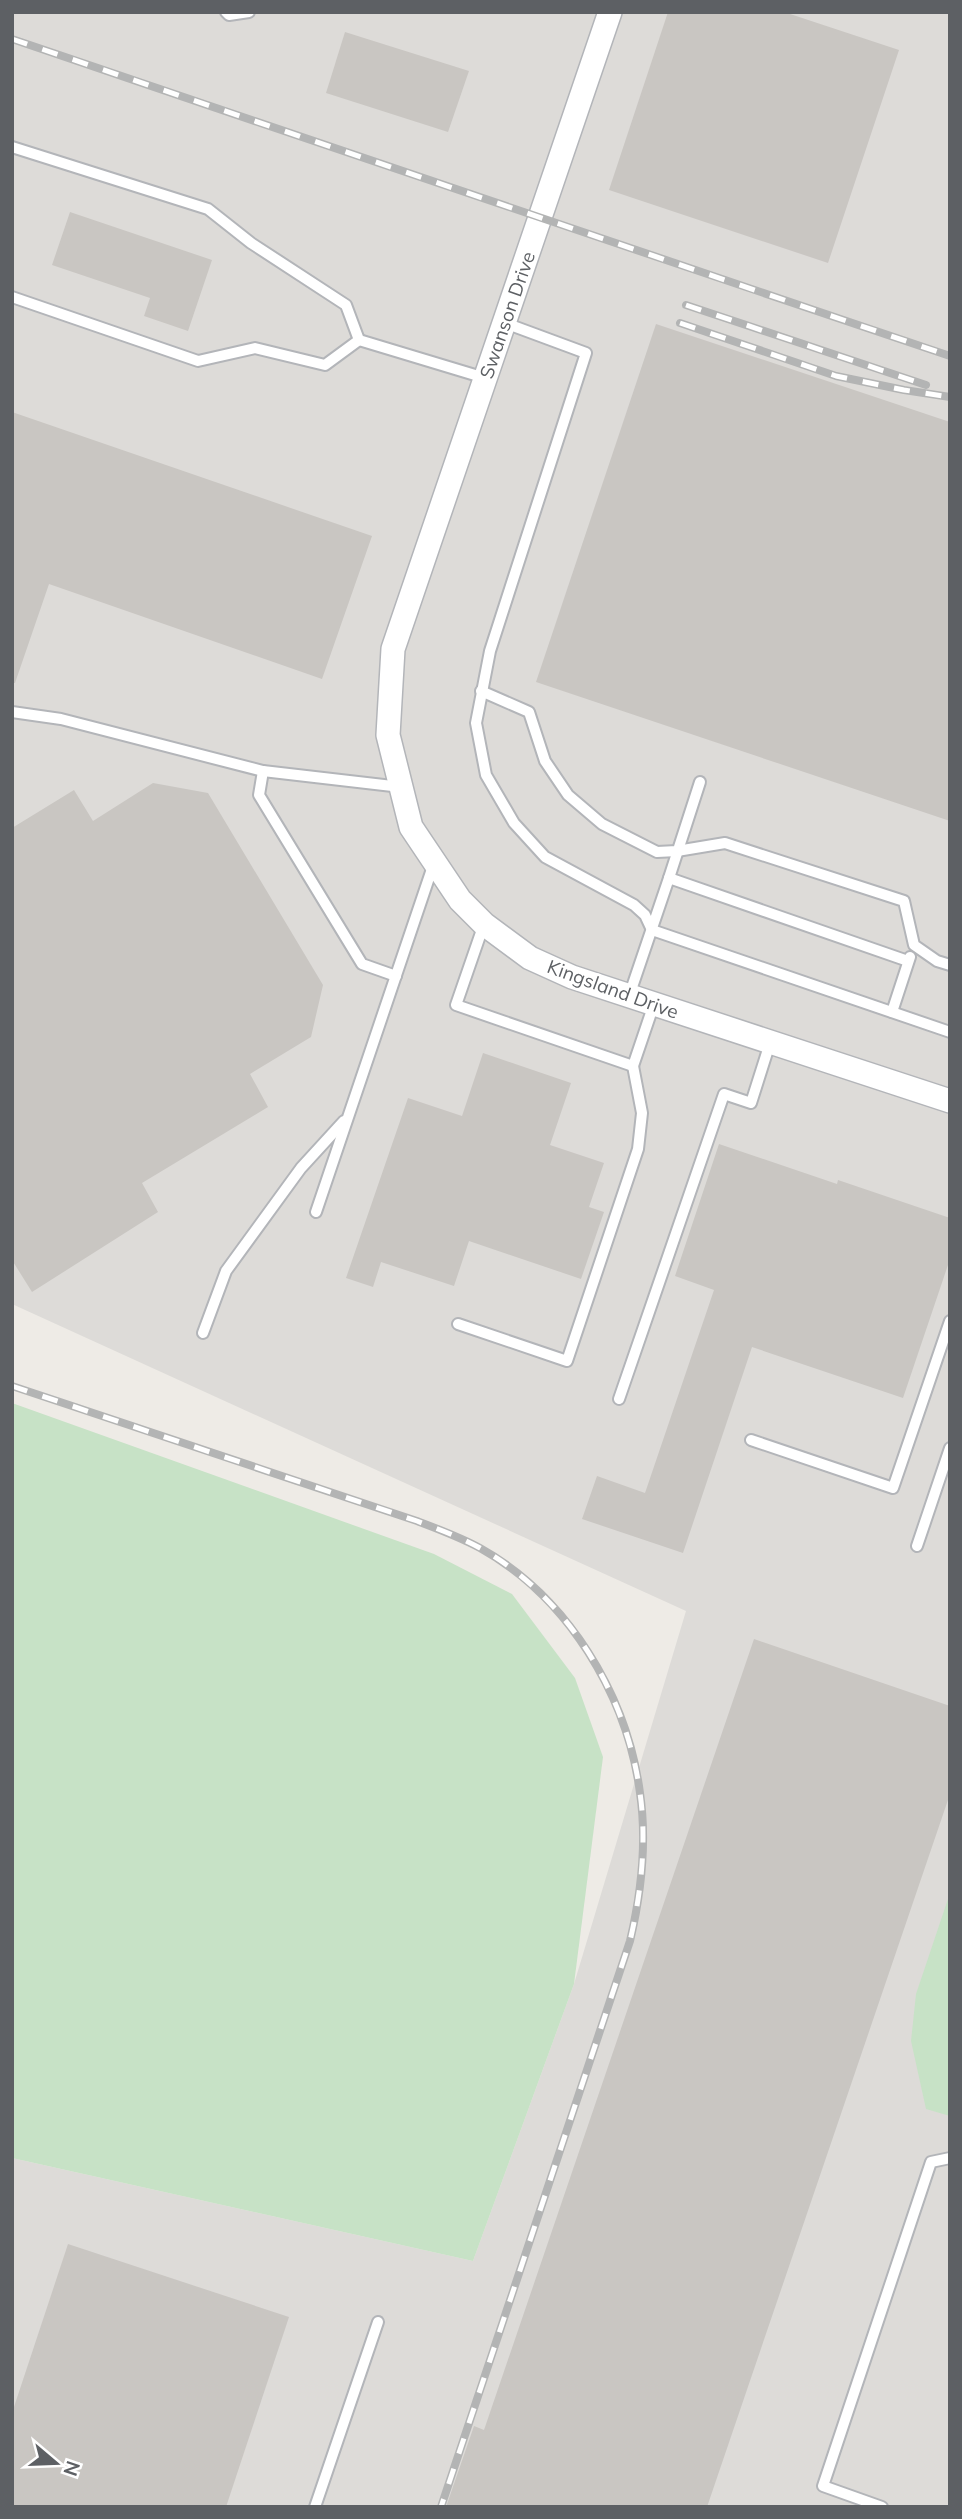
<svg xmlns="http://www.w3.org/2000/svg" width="962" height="2519" viewBox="0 0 962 2519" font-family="Mulish,sans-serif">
  <rect width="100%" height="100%" fill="#eeebe6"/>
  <polygon fill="#dddbd8" points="12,12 950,12 950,2507 12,2507 12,2158 473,2261 574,1984 686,1611 12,1304"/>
  <g fill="#c7e2c6">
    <polygon points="12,1403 434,1554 512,1594 575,1678 603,1757 574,1984 473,2261 12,2158"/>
    <polygon points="950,1893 950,2116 926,2109 911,2041 916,1994"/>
  </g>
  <g fill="#c9c6c2">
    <polygon points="668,12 784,12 899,50 828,263 609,190"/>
    <polygon points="345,32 469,71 448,132 326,93"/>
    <polygon points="70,212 212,260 188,331 144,316 150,298 52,265"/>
    <polygon points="656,324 950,422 950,821 536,682"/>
    <polygon points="12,412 372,536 322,679 49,584 15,683 12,683"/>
    <polygon points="153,783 208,793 323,985 311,1037 250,1074 268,1107 142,1183 158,1212 32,1292 12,1260 12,828 74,790 93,821"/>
    <polygon points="483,1053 571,1083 550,1145 604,1163 589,1207 604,1212 581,1279 469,1241 454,1286 381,1262 373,1287 346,1278 408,1098 462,1116"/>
    <polygon points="719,1144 837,1184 838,1180 950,1218 950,1259 903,1398 752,1347 683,1553 582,1519 597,1476 645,1493 714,1290 675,1276"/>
    <polygon points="754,1639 950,1706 950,1794 707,2507 446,2507 474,2426 484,2430"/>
    <polygon points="68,2244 289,2317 226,2507 12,2507 12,2413"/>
  </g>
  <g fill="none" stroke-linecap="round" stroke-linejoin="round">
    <g stroke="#b3b5b9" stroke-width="14">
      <g id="service">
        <polyline points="226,12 229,15 249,12"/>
        <polyline points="12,147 208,209 251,243 346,305 359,340"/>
        <polyline points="12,297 198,361 255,348 325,365 359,340"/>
        <polyline points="505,323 586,353 490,651 476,723 486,775 514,823 545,857 634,905 645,915 652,930 950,1032"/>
        <polyline points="359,340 485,378"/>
        <polyline points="481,691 529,712 545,761 568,795 602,824 657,852 677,851 725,843 904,901 914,945 937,961 950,965"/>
        <polyline points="12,712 61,719 263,771 401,787"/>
        <polyline points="263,771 259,795 362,964 396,976"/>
        <polyline points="669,878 700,782"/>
        <polyline points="484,924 456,1005 633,1066 654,1004"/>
        <polyline points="629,996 669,878 908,961"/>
        <polyline points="892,1012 910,957"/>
        <polyline points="316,1212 434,863"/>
        <polyline points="458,1324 567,1361 638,1149 642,1113 633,1066"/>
        <polyline points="203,1333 226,1271 301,1168 344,1121"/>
        <polyline points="619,1399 724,1094 751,1103 770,1043"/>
        <polyline points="751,1440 893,1488 950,1321"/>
        <polyline points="917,1546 950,1448"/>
        <polyline points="315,2507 378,2322"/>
        <polyline points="882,2507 823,2486 931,2162 950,2158"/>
      </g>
    </g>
    <g stroke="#b3b5b9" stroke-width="26">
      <polyline id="minor" points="610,12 393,649 388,735 411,827 460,900 484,924 530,958 572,977 950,1101"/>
    </g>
    <use href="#service" stroke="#fff" stroke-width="10"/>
    <use href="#minor" stroke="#fff" stroke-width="23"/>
    <g stroke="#b3b4b4" stroke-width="8">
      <g id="rail">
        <polyline points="12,39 950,356"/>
        <polyline points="686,305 926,385"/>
        <polyline points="680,323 836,376 904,390 950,397"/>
        <path d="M12 1386 417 1521C438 1529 460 1537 480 1548 568 1597 627 1695 640 1793 647 1841 641 1894 630 1941L441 2507"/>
      </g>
    </g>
    <use href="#rail" stroke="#fff" stroke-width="5" stroke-dasharray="16" stroke-linecap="butt"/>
  </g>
  <g text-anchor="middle" stroke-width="5" stroke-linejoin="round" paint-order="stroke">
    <g font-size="19" fill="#5d6064" stroke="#fff">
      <text transform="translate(507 315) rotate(-71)" y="7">Swanson Drive</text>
      <text transform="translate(613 989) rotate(20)" y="7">Kingsland Drive</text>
    </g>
  </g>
  <rect width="962" height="2519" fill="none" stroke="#5d6064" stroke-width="28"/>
  <g transform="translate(56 2463) rotate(109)" stroke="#ffffff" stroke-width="5" paint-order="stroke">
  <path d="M0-5L12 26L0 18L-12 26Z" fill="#5d6064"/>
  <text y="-10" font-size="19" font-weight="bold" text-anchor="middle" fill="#5d6064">N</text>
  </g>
</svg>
